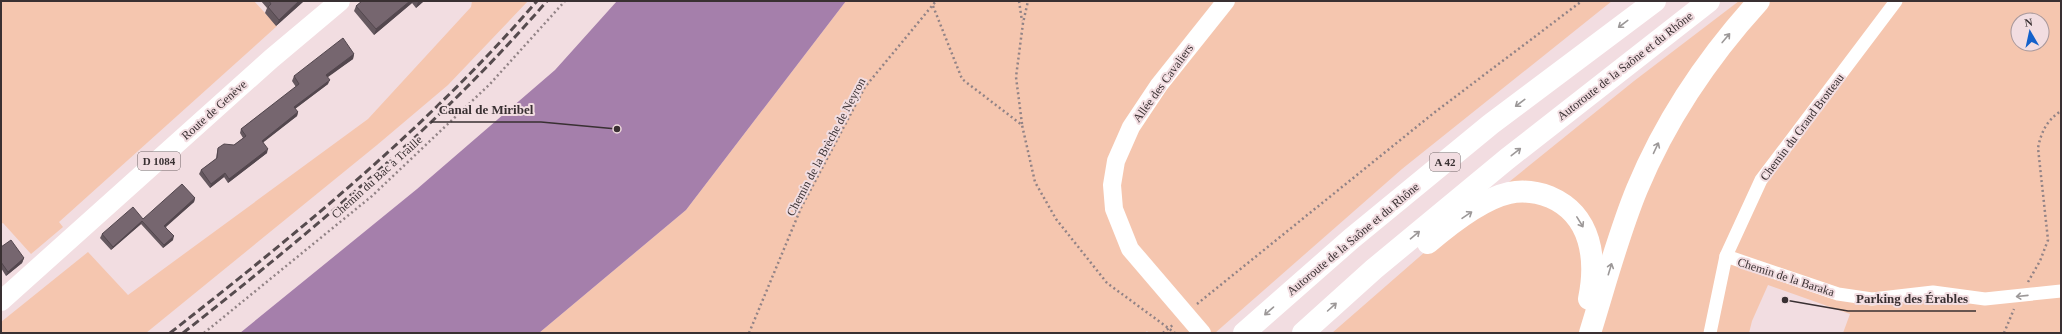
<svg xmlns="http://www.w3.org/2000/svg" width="2062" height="334" viewBox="0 0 2062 334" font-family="'Times New Roman',serif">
  <rect width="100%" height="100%" fill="#f2dde1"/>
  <g fill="#f5c6af" fill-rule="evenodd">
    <polygon points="1,1 254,1 277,26 59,222 63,227 31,254 3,223 1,224"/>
    <polygon points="472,1 528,1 448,85 377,145 146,333 1,333 1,322 88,252 128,295 368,119 471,7"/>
    <polygon points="846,1 1612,1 1402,169 1215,333 1149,333 1147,331 1144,333 539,333 686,210"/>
    <path d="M1739 1H2061V333H1843L1850 314 1768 285 1752 321 1749 333H1332L1457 224 1634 81ZM2018 20H2042V44H2018Z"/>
  </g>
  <polygon fill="#a57fab" points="617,1 846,1 686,210 539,333 240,333 417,189 555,70"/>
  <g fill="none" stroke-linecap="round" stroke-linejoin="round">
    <g stroke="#928386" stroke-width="2.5" stroke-dasharray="2 3" stroke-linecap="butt">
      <polyline points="1019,1 1022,21"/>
      <polyline points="933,6 962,79 1022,125 1035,182 1056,219 1107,283 1175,333"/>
      <polyline points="1022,124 1016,77 1023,23 1028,1"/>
      <path d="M2028 282 2040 261 2048 240 2038 148C2041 132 2047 120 2061 111"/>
      <polyline points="1197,304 1435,112 1582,1"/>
      <polyline points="204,333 372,196 490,84 565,1"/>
      <polyline points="749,333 801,208 865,87 936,1"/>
      <polyline points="1163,333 1174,324"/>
      <polyline points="2004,333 2014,309"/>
    </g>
    <g stroke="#fff" stroke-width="13">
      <polyline points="1726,256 1838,294 1872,299 1933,292 1985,299 2061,291"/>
      <polyline points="1710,333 1726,256 1761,180 1896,1"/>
    </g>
    <polyline stroke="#fff" stroke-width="18" points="1202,333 1130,249 1114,209 1112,185 1116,161 1131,127 1159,85 1226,1"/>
    <polyline stroke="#fff" stroke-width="20" points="1,301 271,59 340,1"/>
    <g stroke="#fff" stroke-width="22">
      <path d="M1428 243C1449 225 1482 199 1509 193 1523 190 1537 192 1550 197 1592 215 1597 260 1589 299"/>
      <polyline points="1244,333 1351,239 1491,124 1655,1"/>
      <polyline points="1303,333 1374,269 1507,159 1709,1"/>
      <path d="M1590 333C1605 285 1618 235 1637 189 1666 119 1708 57 1759 1"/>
    </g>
    <g stroke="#564b4e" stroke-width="3" stroke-dasharray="8 4" stroke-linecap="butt">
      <path d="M170 333C300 231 429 126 537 1"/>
      <path d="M183 333C312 231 439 126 547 1"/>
    </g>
  </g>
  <g fill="#65585f">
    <polygon points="261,1 304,1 276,26 265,13 267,8"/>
    <polygon points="362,1 424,1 416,8 412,3 374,35 354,11 356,6"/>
    <polygon points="354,54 353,59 327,77 328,84 295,109 298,112 297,116 263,142 267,153 228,183 224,177 210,188 199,174 201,170 216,159 217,152 218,148 234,145 243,138 240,133 241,129 296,87 292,81 294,76"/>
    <polygon points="195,198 194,202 166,227 173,240 163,248 141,224 111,250 100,238 102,234 143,219"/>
    <polygon points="1,247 24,258 22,263 6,276 1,268"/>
  </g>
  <g fill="#53474e">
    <polygon points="299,1 304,1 276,26 279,20"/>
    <polygon points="410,1 413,1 412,3 374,35 376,29"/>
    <polygon points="419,1 424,1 416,8 418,2"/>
    <polygon points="354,54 353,59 324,80 326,75"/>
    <polygon points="330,80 328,84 292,111 294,107"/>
    <polygon points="298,112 297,116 260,145 262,141"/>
    <polygon points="268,149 267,153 228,183 229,179"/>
    <polygon points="225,173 224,177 210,188 211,184"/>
    <polygon points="195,198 194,202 163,229 164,226"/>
    <polygon points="142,221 141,224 111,250 113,247"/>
    <polygon points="174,236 173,240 163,248 164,245"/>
    <polygon points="24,258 22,263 6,276 8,272"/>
  </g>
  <g fill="#76666f" stroke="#53474e">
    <polygon points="269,1 299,1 279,20 268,7 271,4"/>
    <polygon points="362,1 410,1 376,29 356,6"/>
    <polygon points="343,38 354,54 326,75 330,80 294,107 298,112 262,141 268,149 229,179 225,173 211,184 201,170 217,158 218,148 224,144 234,145 246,136 241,129 299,84 294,76"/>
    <polygon points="182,184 195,198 164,226 174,236 164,245 142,221 113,247 102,234 133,207 143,219"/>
    <polygon points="11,240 24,258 8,272 1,262 1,247"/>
  </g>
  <defs><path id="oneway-shaft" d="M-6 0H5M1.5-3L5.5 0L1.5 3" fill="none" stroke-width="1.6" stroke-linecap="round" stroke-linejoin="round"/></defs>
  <g stroke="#9c9898">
    <use href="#oneway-shaft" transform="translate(1623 24) rotate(143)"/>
    <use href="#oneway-shaft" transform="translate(1726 38) rotate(-50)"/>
    <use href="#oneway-shaft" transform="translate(1520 103) rotate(143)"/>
    <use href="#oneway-shaft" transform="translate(1656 148) rotate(-65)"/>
    <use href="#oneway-shaft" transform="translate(1516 152) rotate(-38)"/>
    <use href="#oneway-shaft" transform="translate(1467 215) rotate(-34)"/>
    <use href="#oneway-shaft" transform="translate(1580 222) rotate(58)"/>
    <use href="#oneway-shaft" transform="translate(1415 235) rotate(-40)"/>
    <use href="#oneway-shaft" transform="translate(1610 269) rotate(-73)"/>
    <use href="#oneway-shaft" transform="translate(2022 296) rotate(174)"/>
    <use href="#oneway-shaft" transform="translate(1332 307) rotate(-42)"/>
    <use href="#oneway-shaft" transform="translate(1269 311) rotate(139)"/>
  </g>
  <g text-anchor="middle" stroke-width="4" stroke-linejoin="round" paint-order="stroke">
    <g fill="#f2dde1" stroke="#706466" stroke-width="1">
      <rect x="138" y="152" width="42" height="18" rx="3"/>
      <rect x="1430" y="153" width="30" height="18" rx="3"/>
    </g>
    <g font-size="11" font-weight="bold" fill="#393032">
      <text x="159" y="165">D 1084</text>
      <text x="1445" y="166">A 42</text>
    </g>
    <g font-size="12" fill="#393032" stroke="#f2dde1">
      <text transform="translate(1625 66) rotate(-38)" y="4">Autoroute de la Saône et du Rhône</text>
      <text transform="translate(1163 83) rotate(-54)" y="4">Allée des Cavaliers</text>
      <text transform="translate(214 110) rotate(-42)" y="4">Route de Genève</text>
      <text transform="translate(1802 127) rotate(-53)" y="4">Chemin du Grand Brotteau</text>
      <text transform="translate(826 147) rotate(-62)" y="4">Chemin de la Brèche de Neyron</text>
      <text transform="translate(377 177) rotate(-42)" y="4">Chemin du Bac à Traille</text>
      <text transform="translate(1353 239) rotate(-40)" y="4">Autoroute de la Saône et du Rhône</text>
      <text transform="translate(1786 277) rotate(18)" y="4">Chemin de la Baraka</text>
    </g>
  </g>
  <path fill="none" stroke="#393032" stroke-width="1.5" d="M617 129L541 122H431M1785 300L1848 311H1976"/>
  <g fill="#393032" stroke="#f2dde1" stroke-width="1.5">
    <circle cx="617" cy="129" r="4"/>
    <circle cx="1785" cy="300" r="4"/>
  </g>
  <g font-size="13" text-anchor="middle" font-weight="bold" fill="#393032" stroke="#f2dde1" stroke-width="4" stroke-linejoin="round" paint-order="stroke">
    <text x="486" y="114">Canal de Miribel</text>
    <text x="1912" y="303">Parking des Érables</text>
  </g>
  <rect width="2062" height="334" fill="none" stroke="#393032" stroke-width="4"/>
  <g transform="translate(2030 32) rotate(351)"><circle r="19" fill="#f2dde1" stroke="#a8989b"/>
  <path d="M0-3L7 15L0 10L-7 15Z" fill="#1361cb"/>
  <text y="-6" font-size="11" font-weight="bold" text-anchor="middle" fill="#393032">N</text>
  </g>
</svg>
